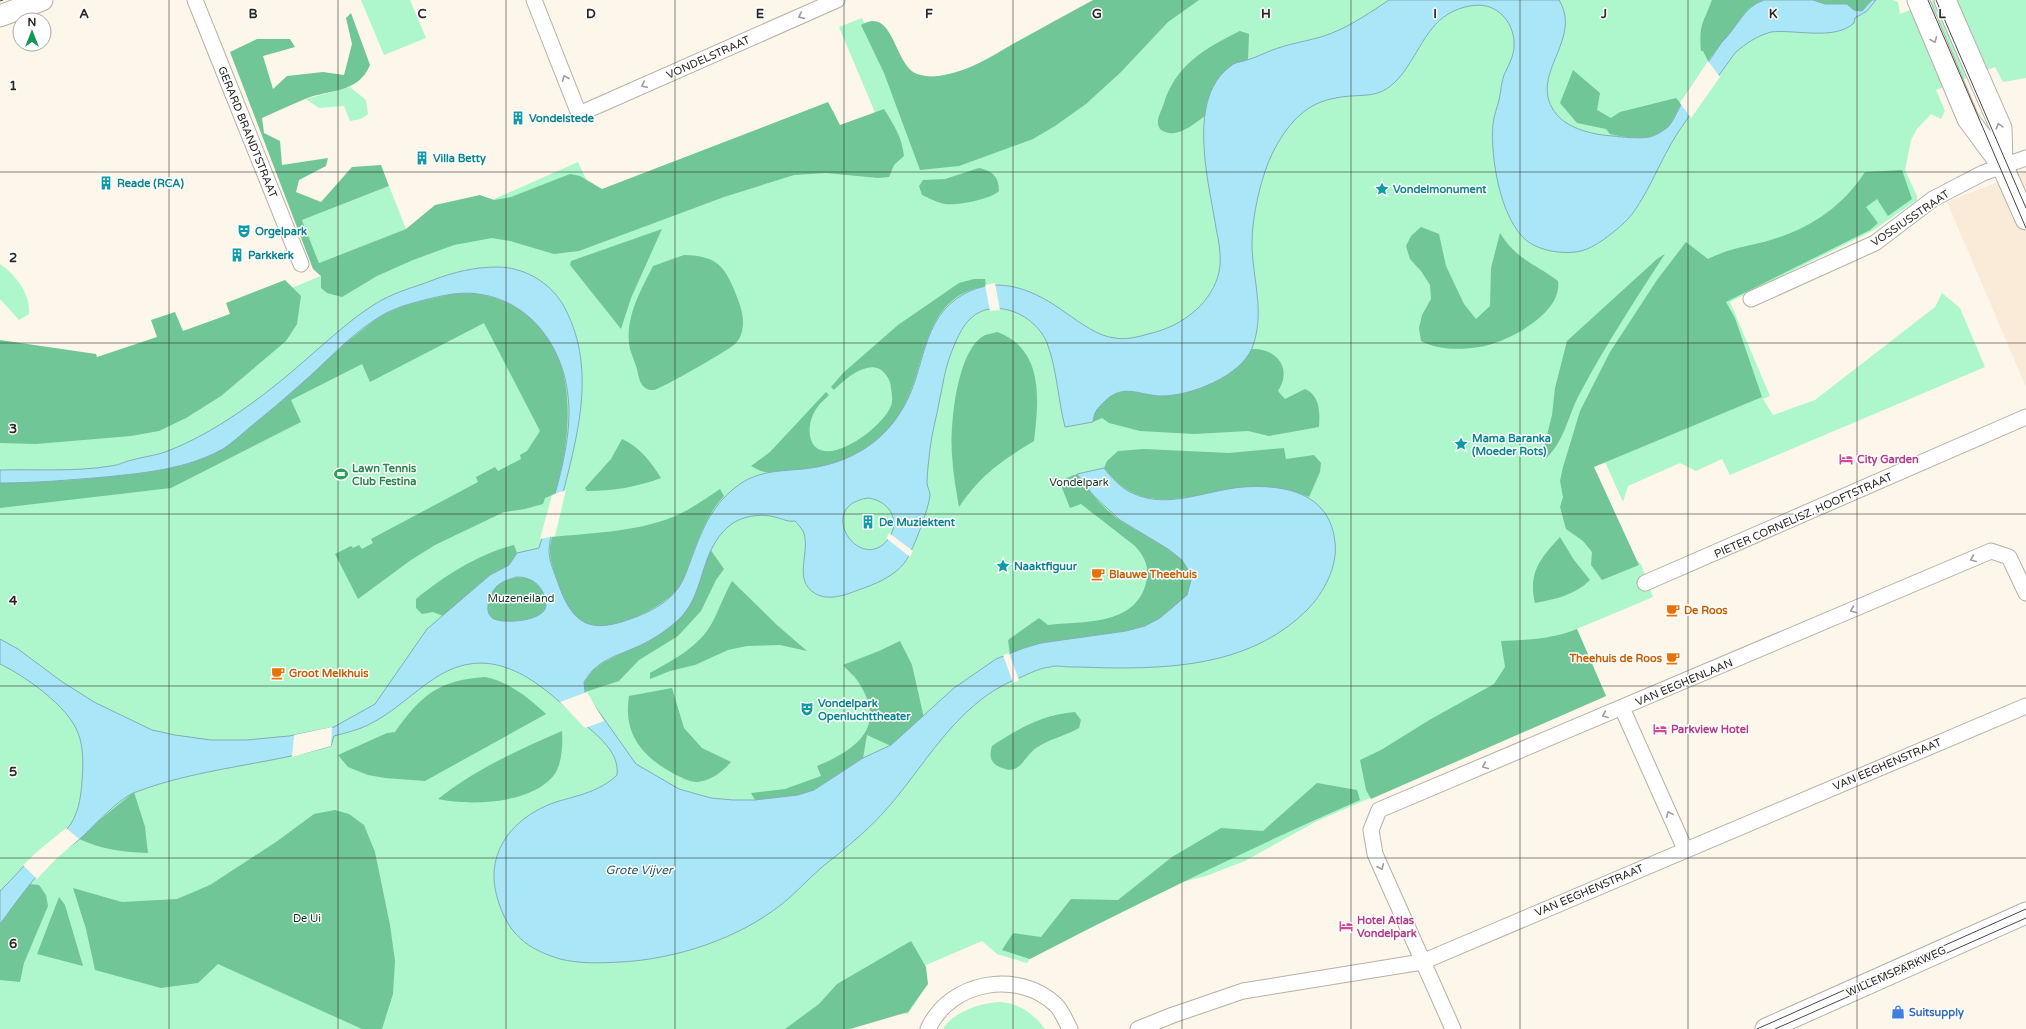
<svg xmlns="http://www.w3.org/2000/svg" width="2026" height="1029" viewBox="0 0 2026 1029" font-family="'Varela Round',sans-serif">
  <rect width="100%" height="100%" fill="#fdf6eb"/>
  <polygon fill="#f9ebd8" points="2026,171 2026,387 1947,202"/>
  <g fill="#aef6cb">
    <polygon points="361,0 410,0 426,38 384,55"/>
    <polygon points="1170,0 1893,0 1898,2 1900,14 1935,0 2026,0 2026,78 2003,82 1995,67 1936,90 1945,111 1941,119 1931,114 1917,129 1911,140 1905,170 1917,196 1917,200 1872,231 1730,302 1770,396 1763,399 1773,415 1815,400 1935,307 1942,293 1960,308 1985,367 1730,475 1722,459 1696,471 1680,463 1628,486 1623,502 1605,462 1625,454 1593,466 1633,557 1641,564 1653,597 1577,629 1606,696 1317,821 1245,861 1206,876 1121,898 1035,951 1027,963 997,954 982,941 919,968 922,992 908,1014 898,1013 824,1029 0,1029 0,400 220,318 318,277 578,162 599,207 833,110 844,137 879,122 839,27 862,18 892,87 923,91"/>
    <polygon points="350,87 366,100 368,114 361,119 350,121 344,106 319,108 306,99"/>
    <polygon points="389,186 406,229 319,263 302,220"/>
    <path d="M0 264C16 275 31 295 29 314L19 320 0 299Z"/>
    <path d="M999 1002C1019 1003 1033 1013 1045 1029H943C953 1012 980 1003 999 1002Z"/>
  </g>
  <g fill="#70c696">
    <path d="M1093 0H1199L1168 22 1121 72 1086 104 1055 126 1033 139 959 166 920 170 884 73 861 25C894 5 894 66 917 74 926 77 936 77 944 75 968 71 991 57 1011 45 1038 30 1066 15 1093 0Z"/>
    <path d="M1712 0H1764L1748 9 1731 34 1722 42 1708 61 1703 51H1701C1699 23 1703 24 1712 0Z"/>
    <polygon points="1813,0 1872,0 1862,11 1854,11 1847,4 1825,4"/>
    <path d="M351 13 370 65C358 94 329 89 305 99 290 105 276 112 262 118L264 133 280 141 282 165 328 158 326 166 299 180 296 192 321 202 352 167 381 165 389 186 302 220 319 263 406 229 435 205 480 195 494 200 511 197 570 174 580 176 602 189 828 102 840 125 884 109C894 125 902 137 904 156L894 165 889 177 878 178 826 173 794 175 724 197 579 251 554 254 510 241 492 238 454 245 413 260 377 276 342 297 327 293 321 288V276L313 269 230 52 257 39H290L295 47 263 56 273 89 287 76 323 72 344 75 352 44 346 18Z"/>
    <path d="M1240 31 1249 34 1248 60C1216 67 1213 89 1205 116 1192 125 1175 141 1160 129 1155 121 1160 114 1163 106 1175 65 1204 49 1240 31Z"/>
    <path d="M1573 70 1600 93 1597 110 1611 118 1620 112 1676 98 1681 104C1677 111 1674 119 1669 126 1655 143 1628 138 1610 134L1606 129 1577 123 1560 103Z"/>
    <path d="M979 168C992 171 999 176 999 191 992 199 956 206 945 204 938 203 929 198 922 195L919 186 923 180 945 179Z"/>
    <path d="M1902 170 1912 199 1888 216 1877 199 1866 207 1878 223 1870 230 1726 302 1735 318 1762 397 1594 467 1639 565 1602 580 1591 565 1592 552 1583 541 1566 529 1560 507 1563 497 1560 481 1563 467 1580 411 1610 352 1657 280 1686 242 1708 259C1728 249 1743 247 1764 242 1807 230 1840 210 1865 172Z"/>
    <path d="M1421 227 1439 234 1446 266 1464 304 1476 319 1490 306 1491 268 1500 233C1517 260 1534 263 1558 281 1563 314 1506 343 1479 347 1461 350 1437 350 1421 341L1419 328 1422 315 1431 299 1430 285 1421 271 1410 259 1406 246 1411 236Z"/>
    <polygon points="662,229 631,298 621,329 570,265 571,261"/>
    <path d="M1665 254C1635 300 1605 346 1579 395 1568 416 1564 443 1545 459L1544 447 1552 415 1555 388 1567 341 1657 259Z"/>
    <path d="M684 255C711 256 722 261 733 287 738 300 746 316 742 331 741 336 739 340 735 344 729 350 659 390 654 390 641 391 639 379 637 369 635 362 632 356 630 349 624 319 640 292 653 266Z"/>
    <path d="M974 279H985L986 286C920 297 928 366 902 410 884 442 854 459 819 467 811 468 772 474 765 472 760 471 755 468 751 466L770 452 826 392 829 395C824 400 818 405 815 411 807 424 806 449 825 451 845 454 883 425 891 406 893 401 892 394 891 388 891 383 889 379 886 375 872 355 845 379 834 390L831 387 843 373 898 325 959 283Z"/>
    <polygon points="285,280 301,296 297,324 286,341 221,396 186,418 159,431 131,436 36,444 0,443 0,340 96,354 97,357 157,337 151,320 175,312 183,331 230,314 226,303"/>
    <path d="M452 294C461 294 471 292 479 294 579 314 578 416 555 494L545 498 543 504 525 509 504 512 435 545 411 560 358 599 335 554 351 546 353 548 359 545 362 549 373 543 371 539 478 482 476 477 495 467 498 471 521 459 520 455 527 451 540 431 484 323 370 382 362 364 291 400 301 422 171 488 0 508V483L73 480 143 473 188 464 224 448 276 406 335 351 380 316 405 305Z"/>
    <path d="M997 332C1044 349 1039 400 1034 441 1000 462 982 474 959 507 956 490 953 473 952 455 950 427 956 350 985 335 989 334 994 333 997 332Z"/>
    <path d="M1252 349C1276 348 1293 368 1278 391L1285 399 1305 389C1320 396 1320 411 1319 427L1269 436 1248 431 1194 434 1140 431 1109 423 1102 418 1093 422V413L1112 393 1128 391 1159 396 1175 395 1243 362Z"/>
    <path d="M622 439C640 447 651 462 661 478 637 487 613 491 587 491L585 488 611 459Z"/>
    <path d="M1284 448 1286 459 1314 455 1321 463 1320 472 1309 497C1287 488 1264 485 1240 488 1188 494 1143 519 1104 468L1107 461 1118 451 1144 449 1229 453Z"/>
    <path d="M1077 474C1089 491 1103 509 1121 521 1142 535 1184 551 1192 576L1190 591 1185 598 1160 618 1145 626 1126 631 1041 643 1024 648 1010 655 1008 640 1039 618 1048 625C1083 621 1135 626 1146 583 1150 568 1145 557 1135 546L1081 504 1070 508 1060 483 1061 480Z"/>
    <path d="M720 489 724 496C707 514 700 536 691 558 687 571 683 584 674 593 657 610 608 635 584 624 569 617 562 596 557 581 552 564 547 554 552 537 592 533 635 532 673 517 690 510 705 499 720 489Z"/>
    <path d="M1560 537 1574 560 1590 580C1575 595 1556 599 1535 603 1528 572 1540 559 1560 537Z"/>
    <path d="M514 545 517 553 509 565 490 575 443 616 433 612 422 614 416 608V599C444 576 479 554 514 545Z"/>
    <polygon points="710,549 724,569 716,580 701,611 678,636 639,660 619,681 585,692 584,682 593,670 604,662 657,636 699,583"/>
    <path d="M517 577C534 577 545 588 546 606 546 621 505 624 494 619 482 613 490 592 497 586 503 581 510 579 517 577Z"/>
    <path d="M732 581 777 625 807 651 780 645 747 646 728 650 695 665 670 671 650 679V673C673 660 699 647 712 623 719 610 724 595 732 581Z"/>
    <path d="M1577 629 1606 696 1371 799 1366 790 1360 760 1381 750 1431 719 1494 684 1505 667 1501 641C1527 640 1553 639 1577 629Z"/>
    <path d="M900 641 912 665 924 718 891 746 867 735 863 758 814 790 798 795 755 800 751 793 785 789 821 776 817 766C855 750 888 728 859 683 855 676 848 671 843 665L879 651Z"/>
    <path d="M485 677C508 681 529 698 546 714L425 781 385 778 368 775 348 767 338 755 387 733 395 732C421 695 439 680 485 677Z"/>
    <path d="M672 688 684 728 702 748 731 762C722 772 711 781 697 782 689 782 681 777 674 774 642 756 623 734 629 696Z"/>
    <path d="M1075 712 1081 720 1079 728C1065 736 1049 739 1036 748 1022 758 1020 779 996 765 989 760 990 753 992 746 1020 728 1041 715 1075 712Z"/>
    <path d="M562 731C563 743 562 765 554 775 532 804 470 806 438 799 476 769 518 750 562 731Z"/>
    <path d="M1317 783 1357 790 1360 800C1248 849 1138 903 1030 959L1002 950 1013 933 1041 937 1071 899 1118 900 1172 857 1221 828 1263 831Z"/>
    <path d="M134 792 145 827 148 853C122 852 104 850 79 839L97 822Z"/>
    <polygon points="335,810 349,814 364,825 375,852 390,925 395,961 393,994 382,1029 362,1029 218,964 198,983 161,988 95,970 86,929 73,888 122,902 177,899 210,885 276,842 314,814"/>
    <polygon points="29,884 39,885 46,895 48,906 24,963 20,982 0,980 0,924"/>
    <polygon points="59,897 65,905 83,966 37,954"/>
    <polygon points="911,941 926,967 928,984 908,1012 850,1029 785,1029 819,1004 837,984"/>
  </g>
  <path fill="#a9e6f7" stroke="#83adb8" fill-rule="evenodd" d="M1389 0H1559C1584 41 1525 76 1557 115 1569 129 1594 135 1613 136 1621 137 1641 139 1649 137 1655 136 1663 131 1668 127 1674 121 1677 111 1682 103 1694 83 1708 62 1722 42 1737 28 1743 7 1764 0H1813L1825 4H1847L1854 10 1862 11 1872 0H1876L1867 11 1855 18 1854 23C1835 41 1794 29 1771 32 1757 36 1746 43 1735 53 1716 80 1695 106 1677 134 1661 159 1651 187 1635 210 1626 223 1615 231 1603 240 1595 245 1589 249 1581 251 1564 255 1540 251 1527 241 1500 219 1490 156 1493 124 1494 115 1497 108 1499 100 1501 92 1501 83 1504 75 1508 66 1514 56 1514 46 1515 34 1509 20 1500 13 1489 4 1478 4 1465 7 1430 16 1423 46 1403 73 1379 104 1364 91 1331 99 1303 105 1286 127 1273 152 1261 176 1252 216 1252 243 1252 278 1266 313 1252 348 1241 376 1191 396 1162 396 1139 396 1124 382 1104 402 1097 409 1094 412 1093 422L1065 427C1058 400 1057 369 1047 343 1036 315 995 296 971 318 961 327 955 343 950 356 945 369 943 384 940 398 937 415 932 432 930 449 929 460 927 472 927 483 927 487 930 491 930 495 929 508 913 551 905 562 895 576 874 585 858 590 846 595 829 601 816 594 791 580 812 551 803 531 801 528 798 524 795 521 787 522 783 519 775 517 760 513 741 516 729 526 698 552 706 596 677 621 666 631 652 640 639 646 624 653 605 658 593 670 590 673 587 678 584 682L585 692 636 764 679 789 711 798 733 800H755L798 795 814 790 863 758 891 745 954 688 996 659 1024 648 1041 643 1126 631 1145 626 1160 618 1187 595 1192 576 1182 560 1168 549 1120 520 1093 495 1077 474 1104 468C1111 477 1121 488 1132 493 1168 510 1206 490 1243 487 1285 484 1330 493 1335 542 1338 566 1324 593 1307 610 1256 661 1186 668 1118 668 1102 668 1087 667 1072 667 1065 667 1056 665 1050 667 1038 668 1025 676 1014 680 954 706 925 767 883 813 865 833 842 851 821 868 807 880 796 893 782 904 738 939 676 959 621 962 601 963 580 964 560 959 527 949 508 934 498 900 483 854 512 817 556 802 579 795 599 792 617 775 620 749 592 732 575 716 535 678 490 642 435 678 412 693 393 713 368 725 358 730 345 733 334 736L331 746C267 765 199 768 136 792 120 797 94 826 81 838 72 846 62 851 54 858 33 878 17 901 0 924V891C14 878 26 862 41 850 49 843 60 838 67 829 78 816 81 798 82 781 83 766 84 748 78 733 68 706 25 676 0 664V639L18 649 61 681 94 702 152 730 175 735 211 740H246L289 736 334 727 375 704 427 629 490 575 509 565 517 553 539 548C552 504 574 441 568 396 563 346 529 300 478 294 460 291 441 296 424 300 409 304 394 308 381 316 354 332 333 355 310 376 290 394 270 411 249 428 241 435 232 443 223 449 187 469 145 473 105 477 70 480 35 483 0 483V470C37 469 74 472 111 466 123 464 120 463 132 460 147 456 160 455 175 448 223 428 272 390 311 355 331 338 350 320 372 306 393 292 410 289 433 280 454 272 475 267 497 267 523 267 548 281 562 303 598 365 578 433 562 497 558 513 549 536 549 551 549 561 555 574 558 583 573 626 591 634 633 618 650 612 669 602 679 587 685 578 688 567 692 557 703 527 713 503 740 484 759 471 780 471 803 469 845 465 882 445 903 408 926 370 920 318 964 294 1000 274 1036 291 1066 313 1081 323 1097 336 1115 338 1126 340 1138 337 1148 334 1166 330 1183 322 1197 309 1207 300 1216 286 1219 272 1222 258 1219 242 1216 228 1209 183 1187 103 1227 69 1238 60 1235 64 1247 60 1258 57 1268 51 1278 48 1296 42 1315 40 1332 33 1352 25 1371 12 1389 0ZM868 498C887 500 902 519 889 538 861 577 813 506 868 498ZM517 577C534 577 545 588 546 605 546 621 505 624 494 619 482 613 490 593 497 586 503 581 510 579 517 577Z"/>
  <g fill="#fdf6eb">
    <polygon points="1708,61 1720,77 1691,118 1680,103"/>
    <polygon points="995,283 1000,310 990,311 985,285"/>
    <polygon points="566,490 555,536 540,539 552,495"/>
    <polygon points="889,533 913,551 910,557 886,538"/>
    <polygon points="1009,653 1019,680 1013,683 1003,655"/>
    <polygon points="587,692 604,721 585,728 560,702"/>
    <polygon points="332,727 331,746 292,757 294,735"/>
    <polygon points="66,828 79,839 56,859 37,879 23,865 39,850"/>
  </g>
  <g fill="none" stroke-linecap="round" stroke-linejoin="round">
    <g stroke="#b6b0a5" stroke-width="17">
      <g id="street">
        <polyline points="195,0 301,264"/>
        <polyline points="534,0 579,114 837,0"/>
        <polyline points="1751,299 1875,243 1933,199 1983,173 2026,158"/>
        <polyline points="1645,583 2026,417"/>
        <polyline points="1622,708 1685,849"/>
        <path d="M928 1029C950 981 1018 969 1056 1005 1062 1011 1066 1022 1070 1029"/>
        <polyline points="1138,1029 1173,1015 1243,991 1422,962 2026,706"/>
        <polyline points="1453,1029 1375,854 1371,830 1379,810 1991,551 2009,557 2026,593"/>
      </g>
    </g>
    <g stroke="#b6b0a5" stroke-width="23">
      <g id="secondary">
        <polyline points="1918,0 1968,119 2002,165 2026,219"/>
        <polyline points="1945,0 2001,128 2002,165"/>
        <polyline points="0,16 42,0"/>
        <polyline points="1766,1029 2026,913"/>
      </g>
    </g>
    <use href="#street" stroke="#fff" stroke-width="15"/>
    <use href="#secondary" stroke="#fff" stroke-width="21"/>
    <g stroke="#4b4843" stroke-width="1">
      <polyline points="1928,0 2026,228"/>
      <polyline points="1936,0 2026,208"/>
      <polyline points="0,1 3,0"/>
      <polyline points="1757,1029 2026,909"/>
      <polyline points="1775,1029 2026,918"/>
    </g>
  </g>
  <defs><path id="oneway-chevron" d="M-2-3.5L2.5 0L-2 3.5" fill="none" stroke-width="1.6" stroke-linecap="round" stroke-linejoin="round"/></defs>
  <g stroke="#9f9e9c">
    <use href="#oneway-chevron" transform="translate(801 16) rotate(156)"/>
    <use href="#oneway-chevron" transform="translate(1934 40) rotate(68)"/>
    <use href="#oneway-chevron" transform="translate(565 78) rotate(-112)"/>
    <use href="#oneway-chevron" transform="translate(644 85) rotate(156)"/>
    <use href="#oneway-chevron" transform="translate(1999 126) rotate(-106)"/>
    <use href="#oneway-chevron" transform="translate(1973 559) rotate(157)"/>
    <use href="#oneway-chevron" transform="translate(1853 610) rotate(157)"/>
    <use href="#oneway-chevron" transform="translate(1605 715) rotate(157)"/>
    <use href="#oneway-chevron" transform="translate(1485 766) rotate(157)"/>
    <use href="#oneway-chevron" transform="translate(1669 814) rotate(-114)"/>
    <use href="#oneway-chevron" transform="translate(1381 867) rotate(67)"/>
  </g>
  <path fill="none" stroke="#2a2824" stroke-width="1" stroke-opacity="0.55" d="M169 0V1029M338 0V1029M506 0V1029M675 0V1029M844 0V1029M1013 0V1029M1182 0V1029M1351 0V1029M1520 0V1029M1688 0V1029M1857 0V1029M0 172H2026M0 343H2026M0 514H2026M0 686H2026M0 858H2026"/>
  <defs>
    <g id="building-bare" transform="scale(1.08)"><path d="M-4-6H4V6H1V3H-1V6H-4ZM-2.5-4.3h1.7v1.8h-1.7ZM.8-4.3h1.7v1.8H.8ZM-2.5-1h1.7V.8h-1.7ZM.8-1h1.7V.8H.8Z" fill="#0f9aa8" stroke="#fff" stroke-width="2.5" paint-order="stroke"/></g>
    <g id="sight-bare" transform="scale(1.08)"><path d="M0-6L1.8-2.2L6-1.7L2.9 1.2L3.7 5.4L0 3.3L-3.7 5.4L-2.9 1.2L-6-1.7L-1.8-2.2Z" fill="#0f9aa8" stroke="#fff" stroke-width="2.5" paint-order="stroke"/></g>
    <g id="theatre-bare" transform="scale(1.08)"><path d="M-5-5.5Q0-4 5-5.5V0Q5 5 0 6Q-5 5-5 0ZM-3.3-2.5H-1v1.5H-3.3ZM1-2.5H3.3v1.5H1ZM-2.8 1Q0 5.5 2.8 1Z" fill="#0f9aa8" stroke="#fff" stroke-width="2.5" paint-order="stroke"/></g>
    <g id="hotel-bare" transform="scale(1.08)"><path d="M-6-4.5h1.5V1H6V5H4.5V3h-9V5H-6ZM-4 0a1.8 1.8 0 1 1 3.6 0ZM.5 0V-2.5h3Q6-2.5 6 0Z" fill="#d1479c" stroke="#fff" stroke-width="2.5" paint-order="stroke"/></g>
    <g id="stadium-bare" transform="scale(1.08)"><path d="M0-5a6.5 5 0 1 0 0 10a6.5 5 0 1 0 0-10ZM-3.5-1.8h7v3.6h-7Z" fill="#2e9e5b" stroke="#fff" stroke-width="2.5" paint-order="stroke"/></g>
    <g id="cafe-bare" transform="scale(1.08)"><path d="M-5.5-4.5H6V0H3Q3 3.5 0 3.5H-2.5Q-5.5 3.5-5.5 0ZM3-3.2v2h1.7v-2ZM-6 4.5H4V6H-6Z" fill="#e8710a" stroke="#fff" stroke-width="2.5" paint-order="stroke"/></g>
    <g id="shop-bare" transform="scale(1.08)"><path d="M-5-2.5h2.3a2.7 3.5 0 0 1 5.4 0H5L5.5 6h-11ZM-1.5-2.5h3a1.5 2.3 0 0 0-3 0Z" fill="#3f7fe0" stroke="#fff" stroke-width="2.5" paint-order="stroke"/></g>
  </defs>
  <g fill-rule="evenodd">
    <use href="#building-bare" x="518" y="118"/>
    <use href="#building-bare" x="422" y="158"/>
    <use href="#building-bare" x="106" y="183"/>
    <use href="#sight-bare" x="1382" y="189"/>
    <use href="#theatre-bare" x="244" y="231"/>
    <use href="#building-bare" x="237" y="255"/>
    <use href="#sight-bare" x="1461" y="444"/>
    <use href="#hotel-bare" x="1846" y="459"/>
    <use href="#stadium-bare" x="341" y="474"/>
    <use href="#building-bare" x="868" y="522"/>
    <use href="#sight-bare" x="1003" y="566"/>
    <use href="#cafe-bare" x="1098" y="574"/>
    <use href="#cafe-bare" x="1673" y="610"/>
    <use href="#cafe-bare" x="1673" y="658"/>
    <use href="#cafe-bare" x="278" y="673"/>
    <use href="#theatre-bare" x="807" y="709"/>
    <use href="#hotel-bare" x="1660" y="729"/>
    <use href="#hotel-bare" x="1346" y="926"/>
    <use href="#shop-bare" x="1898" y="1012"/>
  </g>
  <g text-anchor="middle" stroke-width="3" stroke-linejoin="round" paint-order="stroke">
    <g font-size="11" fill="#2a2824" stroke="#fff">
      <text transform="translate(708 57) rotate(-24)" y="4">VONDELSTRAAT</text>
      <text transform="translate(248 132) rotate(68)" y="4">GERARD BRANDTSTRAAT</text>
      <text transform="translate(1910 218) rotate(-34)" y="4">VOSSIUSSTRAAT</text>
      <text transform="translate(1803 515) rotate(-24)" y="4">PIETER CORNELISZ. HOOFTSTRAAT</text>
      <text transform="translate(1684 682) rotate(-23)" y="4">VAN EEGHENLAAN</text>
      <text transform="translate(1887 764) rotate(-23)" y="4">VAN EEGHENSTRAAT</text>
      <text transform="translate(1589 890) rotate(-23)" y="4">VAN EEGHENSTRAAT</text>
      <text transform="translate(1896 971) rotate(-24)" y="4">WILLEMSPARKWEG</text>
    </g>
    <g font-size="11" font-weight="bold" fill="#0d838f" stroke="#fff" text-anchor="start">
      <text x="529" y="122">Vondelstede</text>
      <text x="433" y="162">Villa Betty</text>
      <text x="117" y="187">Reade (RCA)</text>
      <text x="1393" y="193">Vondelmonument</text>
      <text x="255" y="235">Orgelpark</text>
      <text x="248" y="259">Parkkerk</text>
      <text x="1472" y="442">Mama Baranka<tspan x="1472" dy="13">(Moeder Rots)</tspan></text>
      <text x="879" y="526">De Muziektent</text>
      <text x="1014" y="570">Naaktfiguur</text>
      <text x="818" y="707">Vondelpark<tspan x="818" dy="13">Openluchttheater</tspan></text>
    </g>
    <g font-size="11" font-weight="bold" fill="#b23c85" stroke="#fff" text-anchor="start">
      <text x="1857" y="463">City Garden</text>
      <text x="1671" y="733">Parkview Hotel</text>
      <text x="1357" y="924">Hotel Atlas<tspan x="1357" dy="13">Vondelpark</tspan></text>
    </g>
    <g font-size="11" font-weight="bold" fill="#27864d" stroke="#fff" text-anchor="start">
      <text x="352" y="472">Lawn Tennis<tspan x="352" dy="13">Club Festina</tspan></text>
    </g>
    <g font-size="11" fill="#0e3521" stroke="#fff">
      <text x="1079" y="486">Vondelpark</text>
      <text x="521" y="602">Muzeneiland</text>
      <text x="307" y="922">De Ui</text>
    </g>
    <g font-size="11" font-weight="bold" fill="#c56008" stroke="#fff" text-anchor="start">
      <text x="1109" y="578">Blauwe Theehuis</text>
      <text x="1684" y="614">De Roos</text>
      <text x="1662" y="662" text-anchor="end">Theehuis de Roos</text>
      <text x="289" y="677">Groot Melkhuis</text>
    </g>
    <g font-size="11" font-weight="bold" fill="#366cbe" stroke="#fff" text-anchor="start">
      <text x="1909" y="1016">Suitsupply</text>
    </g>
    <g font-size="12" font-style="italic" fill="#275865" stroke="#fff">
      <text x="639" y="874">Grote Vijver</text>
    </g>
  </g>
  <g font-size="13" text-anchor="middle" font-weight="bold" fill="#2a2824" stroke="#fff" stroke-width="3" stroke-linejoin="round" paint-order="stroke">
    <text x="84" y="18">A</text>
    <text x="253" y="18">B</text>
    <text x="422" y="18">C</text>
    <text x="591" y="18">D</text>
    <text x="760" y="18">E</text>
    <text x="929" y="18">F</text>
    <text x="1097" y="18">G</text>
    <text x="1266" y="18">H</text>
    <text x="1435" y="18">I</text>
    <text x="1604" y="18">J</text>
    <text x="1773" y="18">K</text>
    <text x="1942" y="18">L</text>
    <text x="13" y="90">1</text>
    <text x="13" y="262">2</text>
    <text x="13" y="433">3</text>
    <text x="13" y="605">4</text>
    <text x="13" y="776">5</text>
    <text x="13" y="948">6</text>
  </g>
  <g transform="translate(32 32)"><circle r="19" fill="#ffffff" stroke="#aaa9a7"/>
  <path d="M0-3L7 15L0 10L-7 15Z" fill="#189654"/>
  <text y="-6" font-size="11" font-weight="bold" text-anchor="middle" fill="#2a2824">N</text>
  </g>
</svg>
